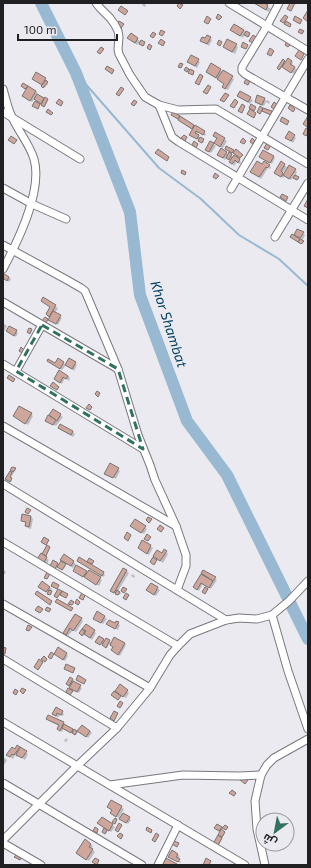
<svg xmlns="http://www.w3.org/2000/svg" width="311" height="868" viewBox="0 0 311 868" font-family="'Exo 2',Cairo,sans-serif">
  <rect width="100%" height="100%" fill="#eaeaf0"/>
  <g fill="#0003">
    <polygon points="143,3 146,5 145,7 142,5"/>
    <polygon points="253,3 263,3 271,9 269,12"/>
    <polygon points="231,30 244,30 246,33 250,35 249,37 245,34 243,38"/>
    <polygon points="131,34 141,42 141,41 144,43 145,44 144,46 139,43 137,45 130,40"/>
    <polygon points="210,38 212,40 209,46 201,40"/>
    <polygon points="228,40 238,47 235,54 226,49"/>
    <polygon points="198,60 200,62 197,68 188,62"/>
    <polygon points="283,60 286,63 291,61 293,63 292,66 297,70 294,74 283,66 280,70 278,68"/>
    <polygon points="212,65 234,79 228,90 225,89 225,84 207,72"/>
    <polygon points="33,79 45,79 48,84 44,88 42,86 43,85"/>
    <polygon points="22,86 27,86 36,91 38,94 37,95 45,100 48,100 45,107 35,99 32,102 25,98 27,90"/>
    <polygon points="240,92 253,100 250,104 238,96"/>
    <polygon points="264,99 267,101 267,100 270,102 269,104 266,102 264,106 258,104 256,102"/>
    <polygon points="173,115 179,117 204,132 206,134 205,136 198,132 197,135 204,141 203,143 192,136 193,130 181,122 179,120 179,119"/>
    <polygon points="215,134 227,141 223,148 217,145 217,138 216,138"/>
    <polygon points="294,136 296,138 293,143 288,139"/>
    <polygon points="211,142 216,146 211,153 208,151"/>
    <polygon points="223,148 222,150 229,155 231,155 234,157 239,160 241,162 240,164 237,162 234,166 230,162 231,160 227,157 225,160 220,156 218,154"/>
    <polygon points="273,156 275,158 272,164 263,158"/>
    <polygon points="281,163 287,167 282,174 284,175 295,170 297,172 295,176 299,178 298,180 294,177 291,180 285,176 283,178 277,174"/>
    <polygon points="269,165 271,167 270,169 268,168 261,179 253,173 262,166"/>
    <polygon points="303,233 305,235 302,241 304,243 303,244 292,238 299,239 295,235"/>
    <polygon points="3,274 11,279 9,282 3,278"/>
    <polygon points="43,299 58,308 55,313 62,318 58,325 51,321 50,317 49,316 51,307"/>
    <polygon points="3,323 7,326 4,331 3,330"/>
    <polygon points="7,331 16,331 18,333 16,337"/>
    <polygon points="58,360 66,365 62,370 48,361 55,364"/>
    <polygon points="75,363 77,365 74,371 66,365"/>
    <polygon points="59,371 68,376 70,378 69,381 65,378 62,384 57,381 55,379"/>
    <polygon points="53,410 63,417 56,426 46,421"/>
    <polygon points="31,414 33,416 28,425 14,416"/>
    <polygon points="61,425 73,432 75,434 73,437 61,430"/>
    <polygon points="110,465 120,471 116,479 110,476 110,477 105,473"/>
    <polygon points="13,468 16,470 10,478 12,480 11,482 6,479"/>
    <polygon points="23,515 31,517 33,519 31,529 28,528 26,526 27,523 24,522 22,520"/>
    <polygon points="135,520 147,529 144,534 134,528"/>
    <polygon points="143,542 153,548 149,555 139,548"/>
    <polygon points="164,551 168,554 163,563 156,558 162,554"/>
    <polygon points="41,554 49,560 46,565 40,561"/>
    <polygon points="64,555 76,564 73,568 64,562"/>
    <polygon points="88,561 93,562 94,562 92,565 103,573 105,575 104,577 81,562 92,565"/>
    <polygon points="53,562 59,565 61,562 66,566 63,570 57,567 56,569 52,566"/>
    <polygon points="3,569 6,572 3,577"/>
    <polygon points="124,569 129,573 118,591 121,593 119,595 113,592"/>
    <polygon points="89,571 102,580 99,586 76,572 86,572 88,574"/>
    <polygon points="203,571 217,580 211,589 203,584 199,591 194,587"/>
    <polygon points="132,574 135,576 134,578 131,576"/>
    <polygon points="42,583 52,589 50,592 52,593 51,595 42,589"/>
    <polygon points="151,584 160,590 156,596 150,592"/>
    <polygon points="98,613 107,619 103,624 96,620"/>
    <polygon points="81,619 83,621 76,632 73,630 68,636 64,632"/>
    <polygon points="116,622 120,625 118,630 110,626 115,625"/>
    <polygon points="86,625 96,633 92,640 85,634 83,636 81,633 82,631 88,634 88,633 83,629"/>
    <polygon points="103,639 105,641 106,639 112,643 124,643 126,645 120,656 112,650 113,648 109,644 107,648 102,644 101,645 97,643"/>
    <polygon points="55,654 66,654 68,656 65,661"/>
    <polygon points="70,679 74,681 73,682 82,688 79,693 73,690 71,687 68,685"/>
    <polygon points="127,691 129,693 126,698 118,693"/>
    <polygon points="56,708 64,714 63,716 60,715 58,718 53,714"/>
    <polygon points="47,719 63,723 65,725 78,732 76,735 64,728 62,732 58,729 59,726 49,721"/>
    <polygon points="90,731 92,733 88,738 81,733"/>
    <polygon points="66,738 68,740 66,742 64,741"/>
    <polygon points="17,747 28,754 25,760 18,755 17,757 15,755 13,759 10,757"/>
    <polygon points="3,757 7,760 3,767"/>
    <polygon points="112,801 124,809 119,818 113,815 113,811 108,807"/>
    <polygon points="102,818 115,827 111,832 108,830 106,834 103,831 105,828"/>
    <polygon points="129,818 131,820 128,824 123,821"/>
    <polygon points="218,825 222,828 221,830 225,833 219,845 215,842 221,832 215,828"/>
    <polygon points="85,841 93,846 91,849 95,852 89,861 79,855"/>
    <polygon points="172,852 180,856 178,859 181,862 181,863 171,859 169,857"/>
  </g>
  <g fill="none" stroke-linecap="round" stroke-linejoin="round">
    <polyline stroke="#98b9d1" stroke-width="2" points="76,73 159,168 201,199 239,235 279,259 308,286"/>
    <polyline stroke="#98b9d1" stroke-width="12" points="41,3 76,73 130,212 140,295 187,421 227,475 308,639"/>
  </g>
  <g fill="#cea69c" stroke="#7a7372">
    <polygon points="179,3 183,5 180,9 177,6"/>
    <polygon points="254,3 264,3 268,5 266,10"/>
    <polygon points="290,3 295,3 291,11 287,9"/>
    <polygon points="121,6 128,11 125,15 118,10"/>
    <polygon points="308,10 308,22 303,18"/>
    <polygon points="218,14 222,17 219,20 216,18"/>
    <polygon points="285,15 288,17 284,23 280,21"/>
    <polygon points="207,16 211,19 208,24 204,22"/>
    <polygon points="295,16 302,20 300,24 293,20"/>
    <polygon points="119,21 124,24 119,31 115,28"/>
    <polygon points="286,21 291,24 290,27 284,24"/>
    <polygon points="234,24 244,30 240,36 230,30"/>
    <polygon points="28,26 32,29 29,33 25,30"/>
    <polygon points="300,29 304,31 302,34 298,32"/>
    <polygon points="161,30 165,32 162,36 159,34"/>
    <polygon points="246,31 250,33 248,37 244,35"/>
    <polygon points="153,32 156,34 153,38 150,36"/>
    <polygon points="131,33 138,38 135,43 127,38"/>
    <polygon points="207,35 211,37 207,44 200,41 202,37 205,38"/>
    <polygon points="253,35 256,37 253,43 249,41"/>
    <polygon points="161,39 165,42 163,46 158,43"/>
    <polygon points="227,39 237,44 232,52 223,47"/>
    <polygon points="141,40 145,42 143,46 139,44"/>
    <polygon points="219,40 222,42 220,46 217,44"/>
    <polygon points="287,41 291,44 288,47 285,45"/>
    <polygon points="243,42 248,45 246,49 241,47"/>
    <polygon points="149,44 152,46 150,50 147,48"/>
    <polygon points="101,47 104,49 100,54 97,52"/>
    <polygon points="270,48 274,51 271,56 267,54"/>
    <polygon points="299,50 304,54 301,60 295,56"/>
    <polygon points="191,55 199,59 195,66 187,62"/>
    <polygon points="288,58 292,61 290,64 295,67 291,73 282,67"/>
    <polygon points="283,59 285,61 279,70 277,68"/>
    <polygon points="180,63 183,64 181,68 178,67"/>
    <polygon points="211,63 221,69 216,78 206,72"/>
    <polygon points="107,66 114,70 112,74 105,69"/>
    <polygon points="186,67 189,69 187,72 184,70"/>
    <polygon points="190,69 194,71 193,75 188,73"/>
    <polygon points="223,70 233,76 225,89 222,87 224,84 217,79"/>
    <polygon points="36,72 46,78 42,85 32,79"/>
    <polygon points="200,74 203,76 199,85 195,83"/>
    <polygon points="246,79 250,81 248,85 244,83"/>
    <polygon points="46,80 48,82 43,88 41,86"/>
    <polygon points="23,83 28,86 25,89 21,86"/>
    <polygon points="208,85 211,87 207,94 203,92"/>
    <polygon points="28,86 36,91 30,101 22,96"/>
    <polygon points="121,87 124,89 119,96 116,94"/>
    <polygon points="240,91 251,97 248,102 237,96"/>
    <polygon points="225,93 229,95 224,102 220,100"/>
    <polygon points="37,94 44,98 41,104 34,99"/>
    <polygon points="257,95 265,98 262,105 255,102"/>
    <polygon points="45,97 48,99 44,107 41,105"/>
    <polygon points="59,99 63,102 61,106 56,103"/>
    <polygon points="235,99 238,102 234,108 230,106"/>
    <polygon points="134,100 137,102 134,106 131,104"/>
    <polygon points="35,101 40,104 38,109 32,106"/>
    <polygon points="274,102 277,104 274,109 271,107"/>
    <polygon points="242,104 245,106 242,113 238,111"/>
    <polygon points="251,104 256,107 254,111 249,108"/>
    <polygon points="290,105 295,109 293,112 288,108"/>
    <polygon points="260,106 263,108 260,114 257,112"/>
    <polygon points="263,108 272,111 271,115 262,111"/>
    <polygon points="48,109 53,113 51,115 46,112"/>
    <polygon points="250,109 256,113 254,118 247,114"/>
    <polygon points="173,112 180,116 178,119 171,115"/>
    <polygon points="180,116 194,125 192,129 178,120"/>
    <polygon points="308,116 308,124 307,127 303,124"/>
    <polygon points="282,117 289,121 287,125 280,121"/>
    <polygon points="195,125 205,131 203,135 196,131 195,133 199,135 197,139 189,135"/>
    <polygon points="306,128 308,129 308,133 306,136 303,134"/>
    <polygon points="289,131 295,135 291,141 285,138"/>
    <polygon points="215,132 225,138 220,147 214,143 217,138 213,136"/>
    <polygon points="184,135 187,137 185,141 181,138"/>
    <polygon points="11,136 17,140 14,144 8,140"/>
    <polygon points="200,137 204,139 202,143 198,141"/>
    <polygon points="243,138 246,141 244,144 240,142"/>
    <polygon points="252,138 255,141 253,144 250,142"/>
    <polygon points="194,141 198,144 196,148 192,145"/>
    <polygon points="210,141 214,143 209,152 205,150"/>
    <polygon points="267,143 271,145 268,150 264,148"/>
    <polygon points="226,146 234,150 232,153 225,149"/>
    <polygon points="221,148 227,152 223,158 217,155"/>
    <polygon points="158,149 169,157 167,161 155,153"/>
    <polygon points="236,149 243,155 240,158 233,153"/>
    <polygon points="263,150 274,156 270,163 259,157"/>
    <polygon points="229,152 232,154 229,160 226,158"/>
    <polygon points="234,155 240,159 238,163 235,160 232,164 229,162"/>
    <polygon points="257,161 262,164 264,161 270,165 267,168 266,167 259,177 250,172"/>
    <polygon points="281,161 285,164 281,171 283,173 281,177 274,173"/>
    <polygon points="289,165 296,169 289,179 283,175"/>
    <polygon points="182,170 186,172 185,175 181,173"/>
    <polygon points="215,173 219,176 216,179 213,177"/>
    <polygon points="295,175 299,177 297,180 293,178"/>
    <polygon points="282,194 288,197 286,201 280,197"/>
    <polygon points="308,199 308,208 304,206"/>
    <polygon points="297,229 304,232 300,238 294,235"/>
    <polygon points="292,234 300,239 298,242 290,237"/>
    <polygon points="300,239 304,241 301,244 298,242"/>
    <polygon points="3,273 9,277 7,281 3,278"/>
    <polygon points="43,297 56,305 49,317 46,314 50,307 41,301"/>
    <polygon points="53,311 61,315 56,324 48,320"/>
    <polygon points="45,317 48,319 46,323 42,321"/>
    <polygon points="9,326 17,330 14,336 6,331"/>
    <polygon points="29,328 32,329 30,334 27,332"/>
    <polygon points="21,347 24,350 22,353 19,351"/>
    <polygon points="58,358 64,362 60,369 47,361 48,359 55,363"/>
    <polygon points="69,358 76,362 72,369 65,365"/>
    <polygon points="59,370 68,376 66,379 63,377 60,383 54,379"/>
    <polygon points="9,375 15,379 13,382 7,378"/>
    <polygon points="53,382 59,387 57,390 50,386"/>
    <polygon points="97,391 100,393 98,397 95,394"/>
    <polygon points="89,404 92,407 90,410 86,408"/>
    <polygon points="19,406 32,413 25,424 13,416"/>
    <polygon points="53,409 61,414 57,421 49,415"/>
    <polygon points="48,415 56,420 53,425 45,421"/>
    <polygon points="60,424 73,431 71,435 58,428"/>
    <polygon points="110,463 119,468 113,478 104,474"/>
    <polygon points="12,467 16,468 13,472 10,470"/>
    <polygon points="10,471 12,473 10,477 12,478 10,482 5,479"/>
    <polygon points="27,508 31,510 28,514 25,512"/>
    <polygon points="22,514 31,516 29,527 25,526 26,522 21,521"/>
    <polygon points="148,517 152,519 149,523 146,520"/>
    <polygon points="135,519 146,526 141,533 130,526"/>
    <polygon points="160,525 164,528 161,532 157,529"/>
    <polygon points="127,532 131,535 128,541 124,538"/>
    <polygon points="147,534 151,537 148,541 144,539"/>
    <polygon points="44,537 49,540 46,545 41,542"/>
    <polygon points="142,540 151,545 147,554 138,548"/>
    <polygon points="47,545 50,547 46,556 42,554"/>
    <polygon points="164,549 167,551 160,561 153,556 157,550 162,553"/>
    <polygon points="41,553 47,557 43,564 37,559"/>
    <polygon points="64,554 74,561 71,566 60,560"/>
    <polygon points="79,557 104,572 102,576 77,561"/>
    <polygon points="153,557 157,560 154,565 150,562"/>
    <polygon points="89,558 94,561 92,564 87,562"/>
    <polygon points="53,560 58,563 55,569 50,566"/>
    <polygon points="61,561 66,564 62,570 57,567"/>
    <polygon points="76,565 87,571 83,577 73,571"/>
    <polygon points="123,568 127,570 114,593 110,591"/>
    <polygon points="89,570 101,577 96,585 84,577"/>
    <polygon points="203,570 216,577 213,581 201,573"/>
    <polygon points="47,572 50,574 47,579 44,578"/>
    <polygon points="201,574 213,581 209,588 201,583 197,590 193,587"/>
    <polygon points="42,581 50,587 46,592 38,587"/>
    <polygon points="53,582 59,585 57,589 51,586"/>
    <polygon points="151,583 158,587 154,595 146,590"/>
    <polygon points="123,587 127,589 124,593 121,591"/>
    <polygon points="205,587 208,589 205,594 202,592"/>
    <polygon points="58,589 62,591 57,598 54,596"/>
    <polygon points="49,590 52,591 50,595 47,594"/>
    <polygon points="117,590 120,592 118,595 115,594"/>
    <polygon points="37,591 52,601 50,605 35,594"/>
    <polygon points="62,591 68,594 66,598 60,595"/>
    <polygon points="83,591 86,593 83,600 79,598"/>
    <polygon points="126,593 129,595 126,600 123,598"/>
    <polygon points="57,599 73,608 71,611 55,602"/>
    <polygon points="77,599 80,602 78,605 75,603"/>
    <polygon points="71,600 74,602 72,605 68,604"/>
    <polygon points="38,606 43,609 40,613 35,610"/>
    <polygon points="47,607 51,609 49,612 45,610"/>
    <polygon points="97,611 105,616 101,623 93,619"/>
    <polygon points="75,614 82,618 73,631 70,628 66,635 63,633"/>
    <polygon points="109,620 115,623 116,621 119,622 115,629 106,624"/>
    <polygon points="86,624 95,630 90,638 84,634 86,631 82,629"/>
    <polygon points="28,625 32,627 29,631 26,630"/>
    <polygon points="82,629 85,631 82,636 79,633"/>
    <polygon points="99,636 104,639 100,645 95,642"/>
    <polygon points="114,637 125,643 118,655 111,650 113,647 110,645"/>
    <polygon points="106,638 110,640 106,648 102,645"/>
    <polygon points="3,647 6,648 5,654 3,654"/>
    <polygon points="58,647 67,653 63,660 54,654"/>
    <polygon points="51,652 54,654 51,659 48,657"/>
    <polygon points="44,656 47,659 45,662 41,659"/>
    <polygon points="39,659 43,662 38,670 34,667"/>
    <polygon points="66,664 75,668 73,673 64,669"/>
    <polygon points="78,675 86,680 84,684 76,680"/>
    <polygon points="70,677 73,679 69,686 66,684"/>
    <polygon points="73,681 81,685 77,692 69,688"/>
    <polygon points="120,684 128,690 123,697 115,691"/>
    <polygon points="22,688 26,690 23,694 20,691"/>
    <polygon points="68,688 73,691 70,695 66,692"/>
    <polygon points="15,689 18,691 16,695 13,693"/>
    <polygon points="114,691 121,696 118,700 111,695"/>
    <polygon points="120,701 123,703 120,708 117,706"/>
    <polygon points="56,707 63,711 61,715 57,713 56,716 52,714"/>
    <polygon points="114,711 118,713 114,721 110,718"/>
    <polygon points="48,715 64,722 60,731 57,729 59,725 46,719"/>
    <polygon points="64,724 73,729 71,733 62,728"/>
    <polygon points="82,725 90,731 86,737 77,731"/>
    <polygon points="74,729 77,731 75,735 72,733"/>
    <polygon points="17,745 20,747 14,755 12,754 10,757 6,755 12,747 15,749"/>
    <polygon points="20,747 27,751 22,758 16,755"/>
    <polygon points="242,776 248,780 245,784 240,780"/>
    <polygon points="232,790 236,793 234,796 229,793"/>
    <polygon points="111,800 122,806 116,817 110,813 112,810 107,807"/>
    <polygon points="123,813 130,817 126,823 119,819"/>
    <polygon points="102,817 113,824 109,831 97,823"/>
    <polygon points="115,818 117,819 115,824 112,822"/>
    <polygon points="119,823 122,825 118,832 115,830"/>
    <polygon points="217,824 222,827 219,831 214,828"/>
    <polygon points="225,825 228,827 226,830 222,828"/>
    <polygon points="95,827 98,829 97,833 93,831"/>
    <polygon points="147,827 152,830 151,833 146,830"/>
    <polygon points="104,828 107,830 105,834 102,832"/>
    <polygon points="221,829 225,832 222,837 218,835"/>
    <polygon points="120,833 123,835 121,839 117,836"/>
    <polygon points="156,833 159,835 155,842 152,840"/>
    <polygon points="218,835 222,838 218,845 214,842"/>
    <polygon points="85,839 91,844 89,847 93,849 86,860 76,853"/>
    <polygon points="174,841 179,843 177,847 172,844"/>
    <polygon points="172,850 178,854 176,857 180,859 178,862 168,857"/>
    <polygon points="16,855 21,858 20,860 14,857"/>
    <polygon points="95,858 99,860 97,865 92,862"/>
    <polygon points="166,858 177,864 177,865 164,865 163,864"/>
    <polygon points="206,858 211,861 209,865 203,865"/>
  </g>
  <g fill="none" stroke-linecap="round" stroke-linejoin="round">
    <g stroke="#78787e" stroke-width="9">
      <g id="minor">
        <polyline points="96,3 100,8 110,18 115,25 118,31 119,37 118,49 119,54 130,75 145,97 159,105 178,110 216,109 308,164"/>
        <polyline points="229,3 308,51"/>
        <polyline points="279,3 267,26 242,67 242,71 245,74 308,110"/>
        <path d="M3 89C6 99 8 110 13 119 19 132 30 145 34 159 43 191 18 241 3 269"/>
        <polyline points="159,105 172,137 179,142 308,220"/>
        <polyline points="3,112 80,159"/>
        <polyline points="3,188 32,204 66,219"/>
        <polyline points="231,189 308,59"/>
        <polyline points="275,237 308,183"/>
        <polyline points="3,245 67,280 81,288 85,291 118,369 138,435 150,465 155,480 176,526 186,555 186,566 177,590"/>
        <polyline points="3,302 118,369"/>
        <polyline points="3,364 143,449"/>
        <polyline points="16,371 42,325"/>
        <polyline points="3,426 176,526"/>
        <polyline points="3,484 226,620"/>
        <polyline points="3,542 178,646 170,655 150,688 117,728 77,766 3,840"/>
        <polyline points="3,604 150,688"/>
        <polyline points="272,615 288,671 308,729"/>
        <polyline points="178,646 190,634 226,620 239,618 257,619 272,615 289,601 308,581"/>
        <polyline points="3,659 117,728"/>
        <polyline points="3,722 245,865"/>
        <polyline points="3,783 142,865"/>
        <polyline points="110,785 183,775 239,776 261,775"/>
        <polyline points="3,843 41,865"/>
        <polyline points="158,865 178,825"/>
        <polyline points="265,865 257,829 255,801 261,775 267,765 274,758 308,739"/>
      </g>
    </g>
    <use href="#minor" stroke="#fff" stroke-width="7"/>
  </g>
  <path fill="none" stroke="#31715f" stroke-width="3" stroke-dasharray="8 5" stroke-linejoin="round" d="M42 325 118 369 143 449 16 371Z"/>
  <g text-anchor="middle" stroke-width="4" stroke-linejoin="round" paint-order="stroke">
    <g font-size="14" font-style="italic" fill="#004060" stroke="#eaeaf0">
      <text transform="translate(169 324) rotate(72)" y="5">Khor Shambat</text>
    </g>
  </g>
  <rect width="311" height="868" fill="none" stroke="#201f22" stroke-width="8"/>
  <g transform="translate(275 832) rotate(212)"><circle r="19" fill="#eaeaf0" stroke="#99999e"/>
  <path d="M0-3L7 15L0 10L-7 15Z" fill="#31715f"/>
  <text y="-6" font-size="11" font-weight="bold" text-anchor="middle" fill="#201f22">ش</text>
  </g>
  <path d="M18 34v6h99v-6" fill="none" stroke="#201f22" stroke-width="2"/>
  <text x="24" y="34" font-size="12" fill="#201f22" stroke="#eaeaf0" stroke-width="3" paint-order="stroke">100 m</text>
</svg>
